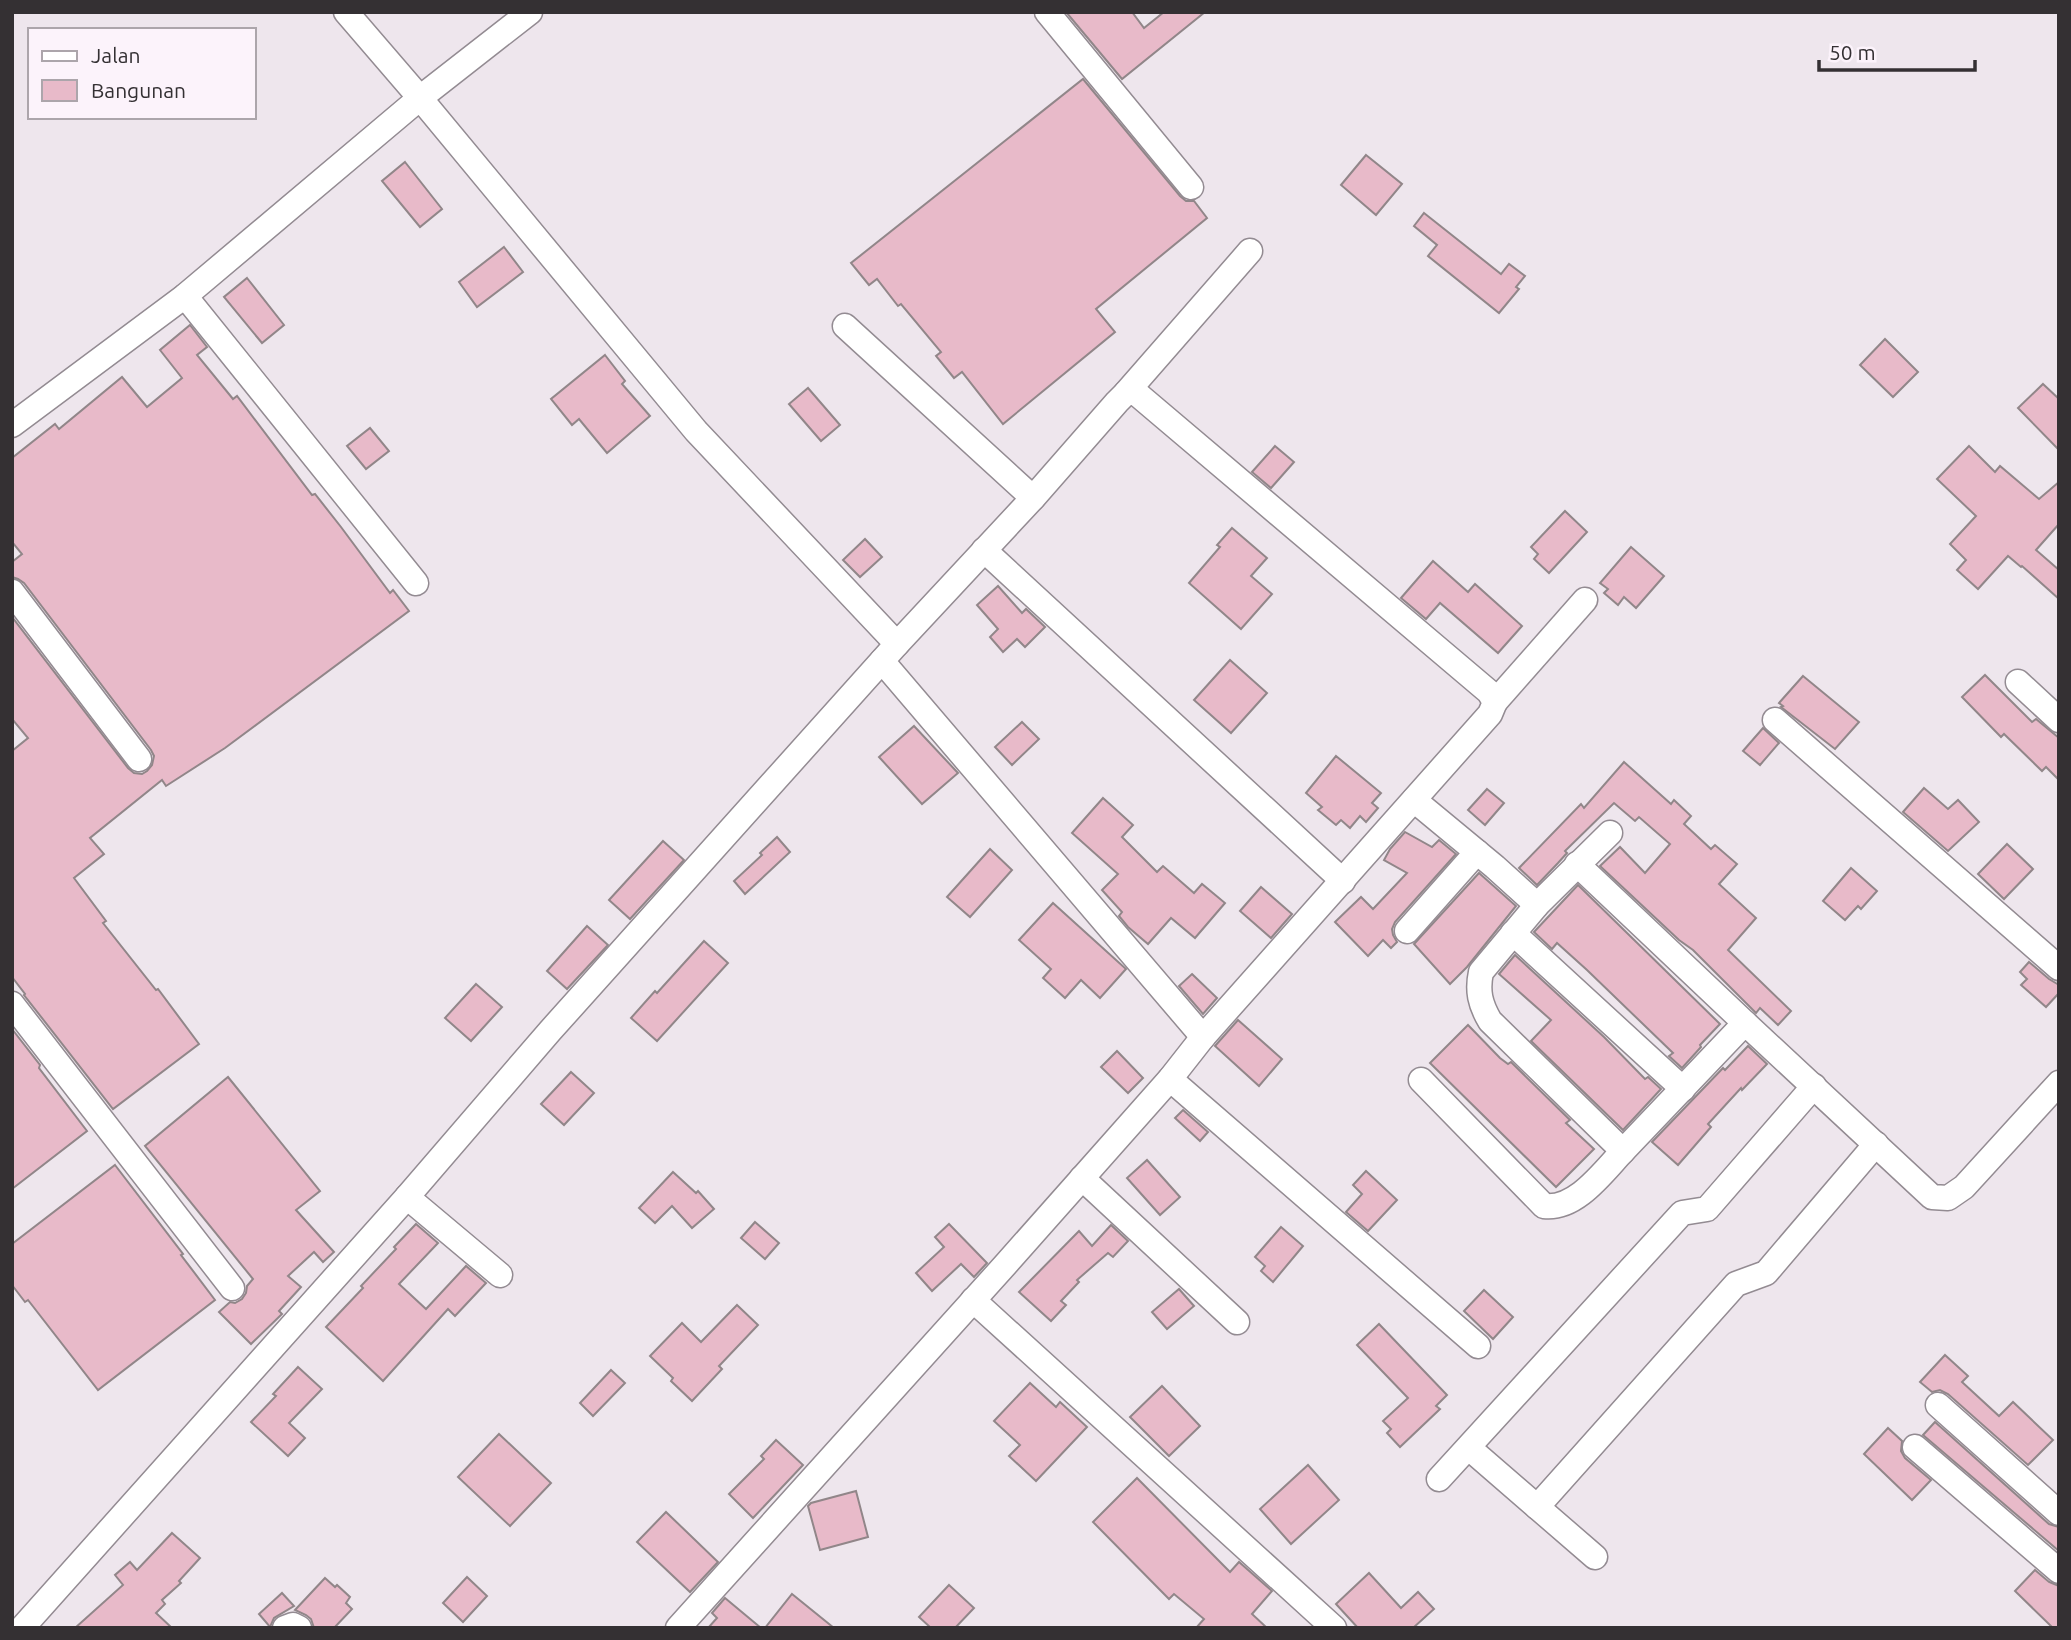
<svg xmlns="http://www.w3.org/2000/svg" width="2071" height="1640" viewBox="0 0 2071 1640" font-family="Ubuntu,sans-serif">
  <rect width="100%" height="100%" fill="#eee6ed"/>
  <g fill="#e8bac9" stroke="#918689" stroke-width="2">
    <polygon points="1066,12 1132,12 1144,28 1164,12 1205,12 1122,79"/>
    <polygon points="1083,79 1180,196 1186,201 1194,201 1207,218 1096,309 1115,332 1003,424 962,372 954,378 936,356 941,352 901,304 898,306 877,279 869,285 851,263"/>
    <polygon points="1366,155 1402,184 1376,215 1341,185"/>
    <polygon points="405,162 442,209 420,227 382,181"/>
    <polygon points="1424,213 1501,274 1509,264 1525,276 1516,287 1519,289 1499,313 1428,256 1437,245 1414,226"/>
    <polygon points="504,247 523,272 477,307 459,282"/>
    <polygon points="247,278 284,325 262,343 224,297"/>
    <polygon points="190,325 207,347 197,355 233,399 237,396 312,495 315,494 341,527 390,593 393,590 409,611 225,748 166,786 162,780 90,838 104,854 74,878 106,921 103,923 156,990 158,989 199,1044 113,1109 24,995 25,994 12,977 12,751 28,738 12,719 12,617 128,768 134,773 142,774 147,771 152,765 154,756 151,750 24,583 18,579 12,577 12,562 22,554 12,542 12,458 55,424 59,429 122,377 147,407 182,378 160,350"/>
    <polygon points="1885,339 1918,372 1893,397 1860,365"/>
    <polygon points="605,355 625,381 622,384 650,416 607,453 579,419 572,425 551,399"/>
    <polygon points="2043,384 2059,399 2059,450 2018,408"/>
    <polygon points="808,388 840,425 821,441 789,404"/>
    <polygon points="370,428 389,451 366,469 347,446"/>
    <polygon points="1275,446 1294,462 1271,488 1252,472"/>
    <polygon points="1969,446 1995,472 2000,466 2039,499 2059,482 2059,524 2036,550 2059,570 2059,599 2022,566 2021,567 2008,556 1978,589 1957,570 1966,560 1950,544 1976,516 1937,479"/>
    <polygon points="1565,511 1587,532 1549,573 1534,559 1538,554 1531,547"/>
    <polygon points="1232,528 1267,558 1251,576 1272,594 1241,629 1189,583 1220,547 1217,545"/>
    <polygon points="865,539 882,557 860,577 843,560"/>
    <polygon points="1631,547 1664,576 1636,608 1624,597 1618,605 1604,593 1608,589 1600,583"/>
    <polygon points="1433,561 1468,592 1475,584 1522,626 1498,653 1440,603 1426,619 1401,598"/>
    <polygon points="998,586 1022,613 1026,609 1045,627 1025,647 1017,639 1003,652 990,637 998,629 977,605"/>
    <polygon points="1230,660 1267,693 1231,733 1194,700"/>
    <polygon points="1985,675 2032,722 2036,719 2059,738 2059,780 2046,767 2042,771 2004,734 2001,737 1962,697"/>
    <polygon points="1803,676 1859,722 1835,749 1781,707 1783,706 1779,703"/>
    <polygon points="1022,722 1039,739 1012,765 995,747"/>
    <polygon points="914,726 958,773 922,804 879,757"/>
    <polygon points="1763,728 1779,743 1760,765 1743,751"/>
    <polygon points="1336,756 1381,793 1372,803 1378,808 1366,822 1360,816 1350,828 1341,820 1336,825 1318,810 1322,807 1306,793"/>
    <polygon points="1624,762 1671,804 1674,800 1691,816 1684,824 1711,849 1715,845 1737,864 1719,884 1756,918 1728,950 1791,1011 1778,1025 1760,1008 1756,1013 1693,950 1679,940 1600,866 1620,847 1645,873 1670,844 1639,817 1635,821 1614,803 1565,851 1567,853 1558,863 1537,885 1519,868 1581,804 1584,808"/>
    <polygon points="1924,788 1948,809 1958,800 1979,822 1948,851 1903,812"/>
    <polygon points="1487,789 1504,803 1485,825 1468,810"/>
    <polygon points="1103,798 1133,825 1122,837 1157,872 1163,866 1194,893 1202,884 1225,903 1195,938 1171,918 1148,944 1128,927 1119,916 1122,912 1102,890 1118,874 1072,833"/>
    <polygon points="1405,832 1432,847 1439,840 1456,854 1395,922 1392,929 1393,935 1397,942 1391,948 1383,940 1368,956 1335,922 1361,897 1373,909 1407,873 1384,860 1390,849"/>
    <polygon points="777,837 790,852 745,894 734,881 762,855 760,853"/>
    <polygon points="663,841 684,860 630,919 609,900"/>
    <polygon points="2007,844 2033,869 2004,899 1978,874"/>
    <polygon points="990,849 1012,870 970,917 947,897"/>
    <polygon points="1851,868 1877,891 1861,909 1858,906 1845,920 1823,901"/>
    <polygon points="1479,873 1516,906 1467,967 1450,984 1414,944"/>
    <polygon points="1578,885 1720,1024 1700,1045 1701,1047 1682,1068 1669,1056 1673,1053 1587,970 1557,943 1552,949 1534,932"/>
    <polygon points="1261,887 1292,914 1271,938 1240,911"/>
    <polygon points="1053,903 1126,969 1100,998 1081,980 1065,998 1043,978 1051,969 1019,940"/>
    <polygon points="587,926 608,945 567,989 547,971"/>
    <polygon points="704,941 728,963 657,1041 631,1018 655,991 657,993"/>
    <polygon points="1515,955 1604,1037 1645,1079 1648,1077 1661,1089 1623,1130 1531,1041 1551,1020 1499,974"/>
    <polygon points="2029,962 2049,979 2059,985 2059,993 2046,1007 2021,985 2027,979 2020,972"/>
    <polygon points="1192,974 1217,998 1203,1014 1179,986"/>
    <polygon points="476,984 502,1007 471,1041 445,1018"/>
    <polygon points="1238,1020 1282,1059 1259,1086 1215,1046"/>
    <polygon points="1468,1025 1500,1058 1508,1064 1511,1062 1570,1120 1566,1123 1594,1149 1556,1187 1430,1063"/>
    <polygon points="12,1029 40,1065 39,1068 87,1131 12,1189"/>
    <polygon points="1748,1046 1767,1064 1742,1090 1741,1088 1708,1124 1711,1127 1678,1165 1652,1142 1723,1068 1725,1070"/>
    <polygon points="1117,1051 1143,1078 1128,1093 1101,1067"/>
    <polygon points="571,1072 594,1093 564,1125 541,1104"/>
    <polygon points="228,1077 320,1191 296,1210 334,1252 323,1262 314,1252 288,1276 301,1287 279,1311 282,1314 251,1344 219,1312 230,1302 235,1303 242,1299 246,1293 247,1286 253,1279 145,1146"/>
    <polygon points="1183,1110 1208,1132 1200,1141 1175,1118"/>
    <polygon points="1147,1160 1180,1197 1160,1215 1127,1178"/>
    <polygon points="115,1165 183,1254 181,1255 215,1300 98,1390 28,1300 25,1302 12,1285 12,1244"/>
    <polygon points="1366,1171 1397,1200 1368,1231 1346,1212 1362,1194 1353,1185"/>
    <polygon points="673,1172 696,1193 698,1191 714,1209 692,1228 672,1206 655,1223 639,1208"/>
    <polygon points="755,1222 779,1243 765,1259 741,1238"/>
    <polygon points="416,1224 438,1243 399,1284 426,1309 466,1266 486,1283 455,1316 448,1309 383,1381 326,1327 363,1288 361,1286 396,1249 394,1247"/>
    <polygon points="949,1224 987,1263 974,1277 961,1264 932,1291 916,1273 944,1247 935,1237"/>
    <polygon points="1111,1225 1128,1241 1113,1257 1108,1253 1077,1280 1079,1282 1061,1301 1066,1305 1051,1321 1019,1292 1079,1231 1092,1246"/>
    <polygon points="1281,1227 1303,1246 1273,1282 1261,1271 1265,1266 1255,1257"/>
    <polygon points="1179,1289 1194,1306 1167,1329 1152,1312"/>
    <polygon points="1484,1290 1513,1317 1493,1339 1464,1311"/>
    <polygon points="737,1305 758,1325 719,1366 722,1369 692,1401 671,1381 673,1378 650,1356 682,1323 701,1342"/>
    <polygon points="1379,1324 1447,1395 1436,1406 1440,1409 1400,1447 1387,1433 1391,1429 1383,1421 1408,1398 1357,1345"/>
    <polygon points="1945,1355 1968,1376 1962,1382 1999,1416 2013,1402 2053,1440 2028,1465 1948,1394 1940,1390 1932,1392 1920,1382"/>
    <polygon points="298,1367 322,1389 289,1423 305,1438 288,1456 251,1422 276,1396 273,1394"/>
    <polygon points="611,1370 625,1383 593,1416 580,1403"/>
    <polygon points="1030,1383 1056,1407 1060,1402 1087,1427 1036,1481 1009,1456 1020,1445 994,1421"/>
    <polygon points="1162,1386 1200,1426 1169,1456 1130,1417"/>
    <polygon points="1935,1422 2049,1524 2059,1527 2059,1551 1923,1435"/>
    <polygon points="1888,1428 1902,1441 1901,1451 1905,1458 1931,1480 1912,1500 1864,1454"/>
    <polygon points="499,1434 551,1483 510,1526 458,1477"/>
    <polygon points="776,1440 803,1465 753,1518 729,1494 764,1459 761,1456"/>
    <polygon points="1308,1465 1339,1500 1291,1544 1260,1509"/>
    <polygon points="1137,1478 1230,1572 1239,1562 1272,1591 1252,1614 1267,1628 1196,1628 1204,1619 1174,1594 1169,1599 1093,1522"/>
    <polygon points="856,1491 868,1537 820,1550 808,1506 811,1503"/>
    <polygon points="666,1512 718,1562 690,1592 637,1542"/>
    <polygon points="172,1533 200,1558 179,1581 181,1583 162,1600 165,1604 156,1613 172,1628 75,1628 123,1585 115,1575 130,1562 137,1570"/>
    <polygon points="2035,1570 2049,1582 2059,1586 2059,1628 2053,1628 2015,1591"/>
    <polygon points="1369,1573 1401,1608 1418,1592 1434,1609 1413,1628 1358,1628 1336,1604"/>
    <polygon points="467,1577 487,1596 463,1622 443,1603"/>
    <polygon points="325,1578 335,1587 337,1585 350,1597 346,1603 352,1609 334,1628 314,1628 311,1619 306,1615 295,1610"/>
    <polygon points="949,1585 974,1608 955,1628 931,1628 919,1617"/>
    <polygon points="282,1593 294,1606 274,1618 270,1627 259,1614"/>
    <polygon points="792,1594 834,1628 765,1628"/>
    <polygon points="725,1598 761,1628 708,1628 717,1618 712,1613"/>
  </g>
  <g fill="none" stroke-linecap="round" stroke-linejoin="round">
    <g stroke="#938b92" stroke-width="27">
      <g id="minor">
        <polyline points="346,12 420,98 696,431 897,644"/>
        <polyline points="1047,12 1191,187"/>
        <polyline points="185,296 416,583"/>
        <polyline points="845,326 1033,498"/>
        <polyline points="1126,393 1250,251"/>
        <polyline points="12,425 185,296 420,98 530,12"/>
        <polyline points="984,550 1343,881"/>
        <polyline points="12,592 139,759"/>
        <polyline points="882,661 1203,1037"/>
        <polyline points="2018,682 2059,720"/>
        <polyline points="1495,702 1585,600"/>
        <polyline points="1775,720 2059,968"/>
        <polyline points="1414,800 1495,867 1537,905"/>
        <path d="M1610 833 1537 905 1481 972C1477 991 1480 1004 1490 1021L1623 1151 1745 1023 1932 1197 1948 1198 1964 1187 2059 1083"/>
        <polyline points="1577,864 1745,1023"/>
        <polyline points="1407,931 1477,852"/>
        <polyline points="1513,933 1683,1089"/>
        <polyline points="12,1004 232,1288"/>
        <polyline points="1170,1079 1478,1346"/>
        <path d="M1421 1080 1544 1206C1576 1210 1603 1172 1623 1151"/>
        <polyline points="1082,1178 1237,1322"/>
        <polyline points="407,1197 500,1275"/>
        <polyline points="973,1300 1334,1628"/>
        <polyline points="1938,1405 2059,1513"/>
        <polyline points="1915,1447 2059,1571"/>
        <polyline points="1469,1448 1595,1557"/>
        <polyline points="1439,1479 1682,1213 1707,1209 1814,1086"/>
        <polyline points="1537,1507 1736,1284 1766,1273 1876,1144"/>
        <polyline points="22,1628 407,1197 550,1031 897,644 1033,498 1117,402 1126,393 1136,393 1489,692 1495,702 1490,714 1203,1037 1170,1079 1006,1264 678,1628"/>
        <polyline points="285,1628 293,1625 299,1628"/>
      </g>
    </g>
    <use href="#minor" stroke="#fff" stroke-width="24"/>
  </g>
  <rect width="2071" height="1640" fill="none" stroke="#343033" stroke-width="28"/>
  <rect x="28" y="28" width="228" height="91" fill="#fcf3fb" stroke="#aca5ab" stroke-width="2"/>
  <rect x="42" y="51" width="35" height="10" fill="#ffffff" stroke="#aca5ab" stroke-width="2"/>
  <text x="91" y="63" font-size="21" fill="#343033">Jalan</text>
  <rect x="42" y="80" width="35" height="21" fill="#e8bac9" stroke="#aca5ab" stroke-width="2"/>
  <text x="91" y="98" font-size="21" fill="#343033">Bangunan</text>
  <path d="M1819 60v10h156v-10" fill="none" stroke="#343033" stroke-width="3.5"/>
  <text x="1829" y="60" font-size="21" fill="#343033" stroke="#fcf3fb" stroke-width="5" paint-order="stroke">50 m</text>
</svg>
